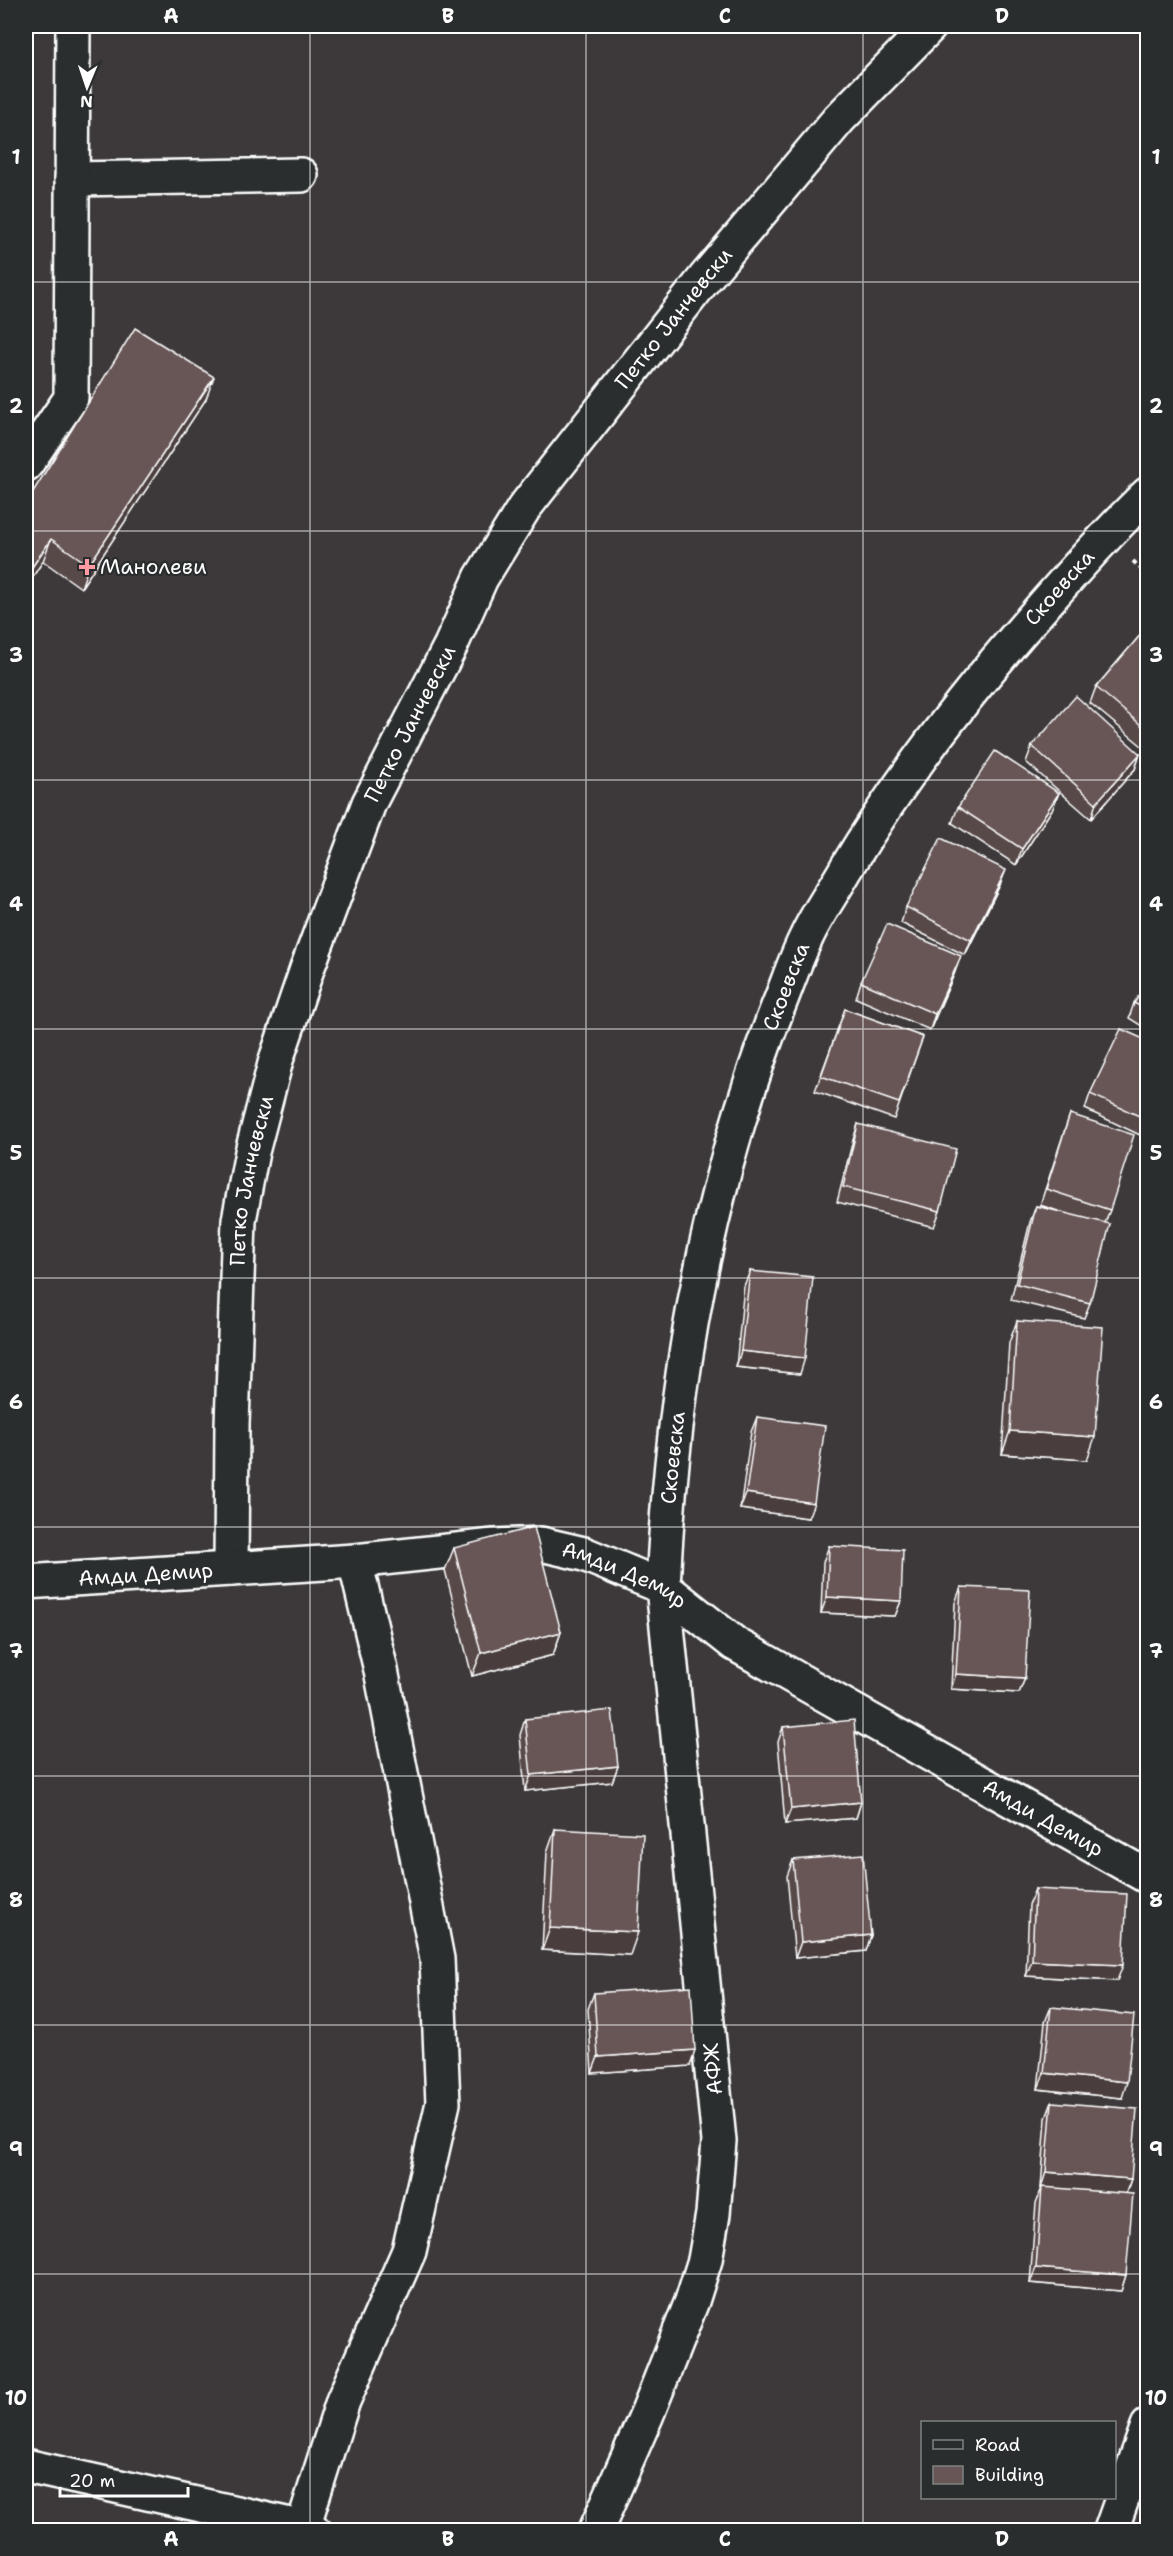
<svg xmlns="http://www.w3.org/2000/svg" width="1173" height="2556" viewBox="0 0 1173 2556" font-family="'Shantell Sans',sans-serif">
  <rect width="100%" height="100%" fill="#3d393a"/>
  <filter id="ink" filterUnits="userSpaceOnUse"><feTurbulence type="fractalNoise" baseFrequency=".0167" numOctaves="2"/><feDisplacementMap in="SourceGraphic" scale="12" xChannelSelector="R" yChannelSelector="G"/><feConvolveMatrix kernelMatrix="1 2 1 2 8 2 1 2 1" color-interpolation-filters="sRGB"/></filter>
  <g filter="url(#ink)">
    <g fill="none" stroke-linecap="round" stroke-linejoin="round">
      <g stroke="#fff" stroke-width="38">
        <g id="street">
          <polyline points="72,179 301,175"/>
          <polyline points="26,464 71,398 73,26"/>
          <path id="s1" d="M231 1569 232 1425 239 1220 252 1152 276 1060 307 969 369 803 451 645 481 578 524 508 705 278 839 119 930 26"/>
          <path id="s2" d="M26 1582 355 1561 494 1546 541 1544 584 1554 663 1587 735 1644 1148 1877"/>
          <polyline points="26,2466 313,2530"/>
          <polyline points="302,2530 343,2401 409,2251 443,2103 437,1959 381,1670 355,1561"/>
          <path id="s3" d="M596 2530 647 2414 692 2301 705 2260 713 2214 719 2141 663 1587C672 1390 706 1191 778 1007 787 985 795 960 806 938 817 914 833 892 846 869 899 780 962 699 1030 621 1068 577 1106 534 1148 494"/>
          <polyline points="1111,2530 1148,2426"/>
        </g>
      </g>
      <polyline stroke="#fff" stroke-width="4" stroke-dasharray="4.5 4.5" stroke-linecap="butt" points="1133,561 1148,576"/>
      <use href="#street" stroke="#2a2d2e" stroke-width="33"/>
    </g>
    <g fill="#59494a" stroke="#fff" stroke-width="1.5">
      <polygon points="206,399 81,588 43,561 26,587 26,503"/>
      <polygon points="1148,626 1148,751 1090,703 1096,687"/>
      <polygon points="1032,746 1140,754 1135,769 1091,819 1026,762"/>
      <polygon points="958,807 1053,808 1016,865 952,823"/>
      <polygon points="1000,885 965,955 901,923 906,907"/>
      <polygon points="955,972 930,1030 856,998 861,982"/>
      <polygon points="1148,982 1148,1030 1129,1018 1134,1003"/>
      <polygon points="845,1009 923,1037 894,1119 815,1091"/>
      <polygon points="1148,1041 1148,1120 1140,1135 1085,1109 1090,1094"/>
      <polygon points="1070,1114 1110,1210 1105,1223 1090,1303 1084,1318 1011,1300 1030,1222 1036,1206 1067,1214 1040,1205"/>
      <polygon points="858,1124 940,1211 934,1227 837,1202 853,1140"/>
      <polygon points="750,1271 800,1374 736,1367 744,1286"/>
      <polygon points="1017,1321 1087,1460 1002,1454 1009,1343"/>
      <polygon points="757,1417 808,1518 740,1509 751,1432"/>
      <polygon points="829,1546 901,1601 895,1616 821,1613 823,1562"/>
      <polygon points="454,1548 561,1632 553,1655 472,1676 445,1570"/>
      <polygon points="961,1587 1025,1678 1019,1693 951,1689 955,1603"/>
      <polygon points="525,1719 618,1766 612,1782 525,1791 520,1735"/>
      <polygon points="783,1727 861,1802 856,1818 785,1824 778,1742"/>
      <polygon points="555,1829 630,1955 542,1950 547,1852"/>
      <polygon points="793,1860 871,1935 866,1951 795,1958 787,1876"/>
      <polygon points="1035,1889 1117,1981 1026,1976 1029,1905"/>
      <polygon points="594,1993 690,2066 592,2073 588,2009"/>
      <polygon points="1051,2007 1122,2098 1038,2089 1045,2022"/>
      <polygon points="1052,2102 1131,2179 1126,2194 1126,2275 1121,2291 1030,2283 1036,2203 1042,2188 1041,2188 1046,2118"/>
    </g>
    <g fill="#493c3c" stroke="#fff" stroke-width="1.5">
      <polygon points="214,377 206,399 81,588 89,565"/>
      <polygon points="51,539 43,561 26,587 26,576"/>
      <polygon points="1140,754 1135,769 1091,819 1096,803"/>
      <polygon points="1059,793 1053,808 1016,865 1022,849"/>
      <polygon points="1006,870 1000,885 965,955 971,940"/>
      <polygon points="961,956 955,972 930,1030 935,1014"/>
      <polygon points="1148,1116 1148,1120 1140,1135 1146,1119"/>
      <polygon points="741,1351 805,1358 800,1374 736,1367"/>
      <polygon points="1010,1431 1095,1437 1087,1460 1002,1454"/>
      <polygon points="746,1493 814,1503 808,1518 740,1509"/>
      <polygon points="827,1597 901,1601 895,1616 821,1613"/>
      <polygon points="561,1632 553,1655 472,1676 481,1653"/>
      <polygon points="956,1674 1025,1678 1019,1693 951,1689"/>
      <polygon points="618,1766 612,1782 525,1791 531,1775"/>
      <polygon points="861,1802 856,1818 785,1824 791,1809"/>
      <polygon points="550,1928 638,1932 630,1955 542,1950"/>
      <polygon points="871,1935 866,1951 795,1958 801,1942"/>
      <polygon points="1032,1961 1123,1965 1117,1981 1026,1976"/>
      <polygon points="695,2050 690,2066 592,2073 598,2057"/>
      <polygon points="1044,2073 1127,2082 1122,2098 1038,2089"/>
      <polygon points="1046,2172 1131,2179 1125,2195 1041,2188"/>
      <polygon points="1036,2268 1126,2275 1121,2291 1030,2283"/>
    </g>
    <g fill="#685556" stroke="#fff" stroke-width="1.5">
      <polygon points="135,328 214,377 89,565 51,539 26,576 26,503"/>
      <polygon points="1148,626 1148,731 1096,687"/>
      <polygon points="1076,696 1140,754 1096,803 1032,746"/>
      <polygon points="995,751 1059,793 1022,849 958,807"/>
      <polygon points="941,838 1006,870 971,940 906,907"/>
      <polygon points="887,924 961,956 935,1014 861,982"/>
      <polygon points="1148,982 1148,1011 1134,1003"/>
      <polygon points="845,1009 923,1037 899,1103 821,1076"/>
      <polygon points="1121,1029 1148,1041 1148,1116 1146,1119 1090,1094"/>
      <polygon points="1070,1114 1134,1135 1110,1210 1046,1189"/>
      <polygon points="858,1124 956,1149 940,1211 843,1187"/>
      <polygon points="1036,1206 1110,1224 1090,1303 1017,1284"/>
      <polygon points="750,1271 813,1277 805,1358 741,1351"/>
      <polygon points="1017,1321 1103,1327 1095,1437 1010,1431"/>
      <polygon points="757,1417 825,1426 814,1503 746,1493"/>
      <polygon points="534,1527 561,1632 481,1653 454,1548"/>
      <polygon points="829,1546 903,1550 901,1601 827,1597"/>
      <polygon points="961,1587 1030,1590 1025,1678 956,1674"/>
      <polygon points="612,1710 618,1766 531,1775 525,1719"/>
      <polygon points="854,1720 861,1802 791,1809 783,1727"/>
      <polygon points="555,1829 643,1834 638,1932 550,1928"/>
      <polygon points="863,1854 871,1935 801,1942 793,1860"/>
      <polygon points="1035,1889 1127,1894 1123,1965 1032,1961"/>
      <polygon points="691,1986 695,2050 598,2057 594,1993"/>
      <polygon points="1051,2007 1134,2015 1127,2082 1044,2073"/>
      <polygon points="1052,2102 1137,2109 1131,2179 1046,2172"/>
      <polygon points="1042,2187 1133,2194 1126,2275 1036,2268"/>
    </g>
  </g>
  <path fill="none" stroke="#fff" stroke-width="1.5" stroke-opacity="0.55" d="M310 26V2530M586 26V2530M863 26V2530M26 282H1148M26 531H1148M26 780H1148M26 1029H1148M26 1278H1148M26 1527H1148M26 1776H1148M26 2025H1148M26 2274H1148"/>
  <path fill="#ff9aa2" stroke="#2a2d2e" stroke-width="2" d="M84 558h6v6h6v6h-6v6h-6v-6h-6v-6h6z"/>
  <g text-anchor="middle" stroke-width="4.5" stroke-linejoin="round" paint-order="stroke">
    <g font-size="21" fill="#fff" stroke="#2a2d2e">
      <text dy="7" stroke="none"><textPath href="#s1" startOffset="1362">Петко Јанчевски</textPath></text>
      <text dy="7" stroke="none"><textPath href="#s3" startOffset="2070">Скоевска</textPath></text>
      <text dy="7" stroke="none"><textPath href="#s1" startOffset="876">Петко Јанчевски</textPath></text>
      <text dy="7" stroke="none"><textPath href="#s3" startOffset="1584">Скоевска</textPath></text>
      <text dy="7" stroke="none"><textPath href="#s1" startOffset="390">Петко Јанчевски</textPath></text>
      <text dy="7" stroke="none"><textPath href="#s3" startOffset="1098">Скоевска</textPath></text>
      <text dy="7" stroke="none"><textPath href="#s2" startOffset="120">Амди Демир</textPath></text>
      <text dy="7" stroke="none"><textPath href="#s2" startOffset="606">Амди Демир</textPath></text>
      <text dy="7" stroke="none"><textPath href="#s2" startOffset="1092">Амди Демир</textPath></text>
      <text transform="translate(713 2069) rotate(-95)" y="7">АФЖ</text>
    </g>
    <g font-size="21" fill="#fff" stroke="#2a2d2e" text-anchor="start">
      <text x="100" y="574">Манолеви</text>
    </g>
  </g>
  <rect width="1173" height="2556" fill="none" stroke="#2a2d2e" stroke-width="66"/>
  <rect x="921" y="2421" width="195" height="78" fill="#2a2d2e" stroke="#7f8182" stroke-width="1.5"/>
  <rect x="933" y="2440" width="30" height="9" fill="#2a2d2e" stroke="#7f8182" stroke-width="1.5"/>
  <text x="975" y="2451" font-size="18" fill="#ffffff">Road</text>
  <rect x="933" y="2466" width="30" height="18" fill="#685556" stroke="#7f8182" stroke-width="1.5"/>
  <text x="975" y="2481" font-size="18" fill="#ffffff">Building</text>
  <g transform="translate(87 87) rotate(182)" stroke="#2a2d2e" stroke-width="4.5" paint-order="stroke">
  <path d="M0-4.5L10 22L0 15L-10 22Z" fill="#ffffff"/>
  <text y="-9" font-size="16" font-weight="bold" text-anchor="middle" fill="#ffffff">N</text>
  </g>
  <path d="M60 2487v9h128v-9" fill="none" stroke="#ffffff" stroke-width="3"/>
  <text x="69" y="2487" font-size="18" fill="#ffffff" stroke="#2a2d2e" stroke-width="4.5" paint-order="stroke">20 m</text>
  <rect x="33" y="33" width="1107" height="2490" fill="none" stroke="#fff" stroke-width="2"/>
  <g font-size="20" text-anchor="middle" font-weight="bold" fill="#fff">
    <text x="171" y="23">A</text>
    <text x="448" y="23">B</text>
    <text x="725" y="23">C</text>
    <text x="1002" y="23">D</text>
    <text x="16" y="164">1</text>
    <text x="1156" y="164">1</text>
    <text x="16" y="413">2</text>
    <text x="1156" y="413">2</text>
    <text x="16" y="662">3</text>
    <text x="1156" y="662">3</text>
    <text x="16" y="911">4</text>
    <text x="1156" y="911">4</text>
    <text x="16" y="1160">5</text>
    <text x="1156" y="1160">5</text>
    <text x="16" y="1409">6</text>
    <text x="1156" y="1409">6</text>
    <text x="16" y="1658">7</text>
    <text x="1156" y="1658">7</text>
    <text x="16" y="1907">8</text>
    <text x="1156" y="1907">8</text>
    <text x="16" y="2156">9</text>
    <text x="1156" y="2156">9</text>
    <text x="16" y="2405">10</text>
    <text x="1156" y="2405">10</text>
    <text x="171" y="2546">A</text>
    <text x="448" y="2546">B</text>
    <text x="725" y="2546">C</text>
    <text x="1002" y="2546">D</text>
  </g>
</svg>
